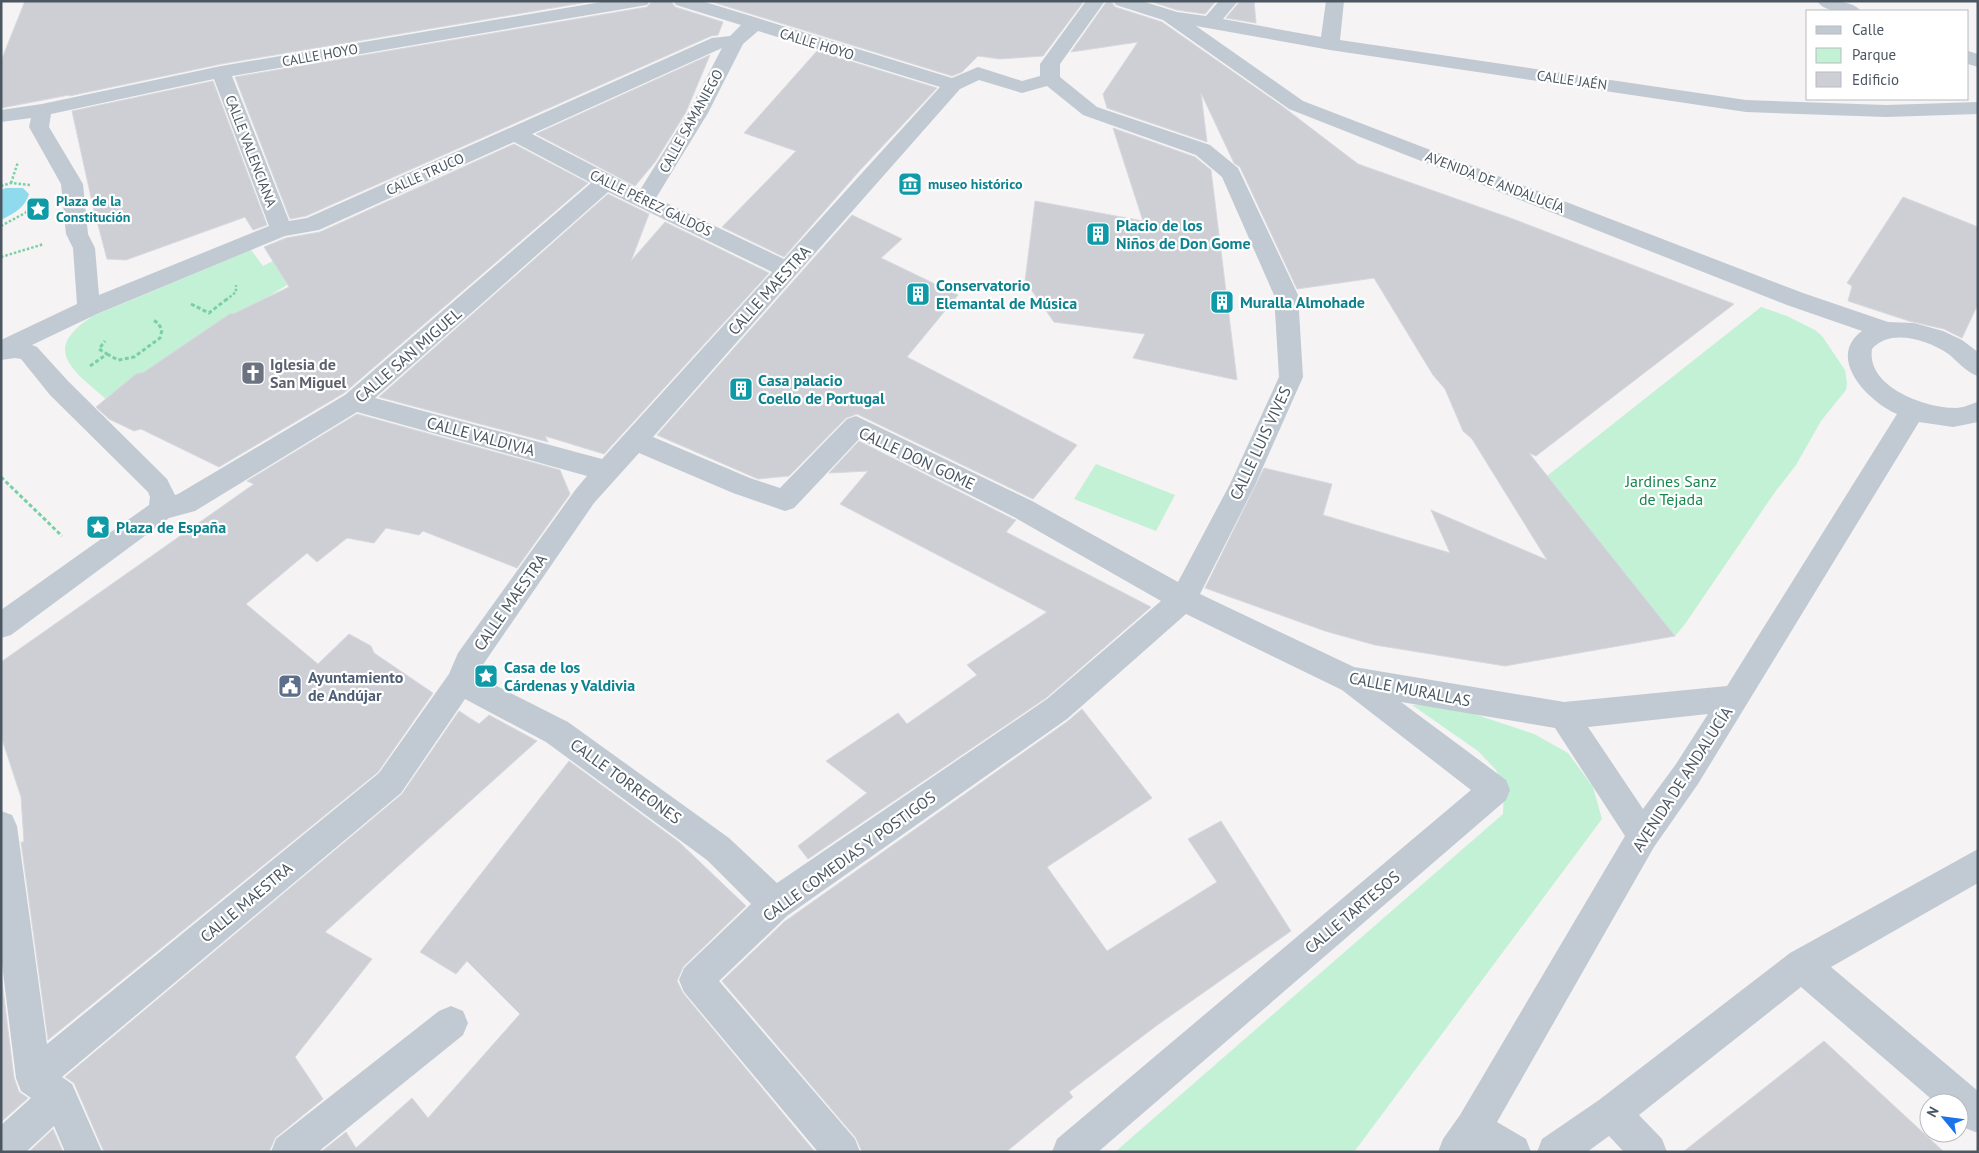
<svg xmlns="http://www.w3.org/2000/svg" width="1979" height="1153" viewBox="0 0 1979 1153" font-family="'PT Sans',sans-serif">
  <rect width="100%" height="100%" fill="#f5f3f3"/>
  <g fill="#c3f1d5">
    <path d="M251 250 263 266 273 261 287 285 266 298 243 321 231 313 144 372 136 374 106 399C73 370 40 350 93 316Z"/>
    <polygon points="1761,307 1787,316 1815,330 1822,336 1845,370 1847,383 1846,390 1821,421 1796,465 1775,492 1685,624 1675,636 1547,476"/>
    <polygon points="1096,464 1175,495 1156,531 1074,499"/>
    <polygon points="1412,705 1450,706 1534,734 1568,753 1593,787 1602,819 1354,1152 1115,1152 1503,814 1504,788 1496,770 1478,751"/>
  </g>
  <path fill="#90daee" d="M6 188H23L29 194C25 208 14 213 1 220V190Z"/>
  <g fill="#cdcfd5" stroke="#d7d9de">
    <polygon points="25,1 594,1 221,64 69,96 69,95 1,108 1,61"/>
    <polygon points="652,1 671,1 675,7 723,22 718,35 711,36 306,216 290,219 235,77 647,7"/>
    <polygon points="709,1 1084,1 1043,56 1000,59 978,56 962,72 952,76"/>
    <polygon points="1107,1 1111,1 1115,7 1162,22 1282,106 1358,164 1513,219 1734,304 1536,456 1529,453 1675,636 1505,666 1375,645 1325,631 1205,588 1264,468 1332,484 1323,515 1450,553 1431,510 1547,560 1472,439 1463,431 1445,389 1433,375 1374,278 1297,289 1240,167 1234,163 1201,93 1207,142 1107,108 1103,94 1138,42 1071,52"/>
    <polygon points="1149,1 1216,1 1205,14 1177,10"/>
    <polygon points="1240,1 1254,1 1256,23 1226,18"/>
    <polygon points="817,51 937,88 862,168 784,257 722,227 796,151 744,133"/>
    <polygon points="710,55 686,112 655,162 635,186 536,134"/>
    <polygon points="213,81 267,225 253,230 245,217 126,260 107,259 92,202 72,111"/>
    <polygon points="1113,128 1195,157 1211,170 1237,380 1133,358 1145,334 1054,322 1025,281 1035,201 1143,221"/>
    <polygon points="514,144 588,183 344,393 219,467 141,429 134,431 109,419 96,407 136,374 144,372 231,313 233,314 289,287 264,247 286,238 320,232"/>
    <polygon points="608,194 649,214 631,261 665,222 769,273 604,454 545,436 548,442 379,397"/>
    <polygon points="1903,197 1978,227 1978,304 1962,338 1944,329 1909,321 1848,301 1852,286 1847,283"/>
    <polygon points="852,215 902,239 881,258 958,295 907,357 1077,445 1033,499 857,414 846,418 789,476 758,479 657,435"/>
    <polygon points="357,414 560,470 570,494 517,568 423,531 419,535 386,528 374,543 347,538 317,562 307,553 246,604 318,664 349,634 371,646 374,653 433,693 378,772 48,1040 21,842 24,842 21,797 1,736 1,662 254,484 247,481"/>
    <polygon points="859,441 1013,519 1016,520 1006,532 1151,607 1046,698 808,859 798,846 867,793 826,761 898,713 907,724 977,675 967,665 1047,612 840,504 868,471 829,473"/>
    <polygon points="1082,709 1152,798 1047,867 1107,951 1217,882 1188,839 1221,821 1291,931 1156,1026 1069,1092 1073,1097 1006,1152 862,1152 856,1138 722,981 784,922 1068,721"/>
    <polygon points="459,711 479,724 489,715 537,741 325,932 372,959 295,1057 323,1099 275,1138 269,1152 104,1152 74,1083 65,1077 402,794"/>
    <polygon points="569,761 679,842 746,906 683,967 677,981 683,993 815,1152 321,1152 346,1132 356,1148 412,1098 428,1118 520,1014 467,961 456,974 420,952"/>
    <polygon points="1,973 14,1078 19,1092 28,1098 1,1122"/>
    <polygon points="1824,1041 1944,1152 1683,1152"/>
    <polygon points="53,1129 63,1152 29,1152"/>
  </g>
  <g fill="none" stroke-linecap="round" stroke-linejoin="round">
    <g stroke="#7ad0a6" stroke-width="2.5" stroke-dasharray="2.5 2" stroke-linecap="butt">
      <polyline points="11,183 18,162"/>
      <polyline points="1,186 11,183 30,185"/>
      <polyline points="1,226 25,213 37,203"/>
      <polyline points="1,257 44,244"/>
      <polyline points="226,300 236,292 236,285"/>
    </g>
    <g stroke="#7ad0a6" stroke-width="3" stroke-dasharray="4 2.5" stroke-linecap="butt">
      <polyline points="191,304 209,313 227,299"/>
      <polyline points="107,354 118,360 134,357 160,338 162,330 158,323 153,320"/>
      <polyline points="90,366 107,354 99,349 105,341"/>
      <polyline points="1,477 62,536"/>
    </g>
    <g fill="#c1cad2" fill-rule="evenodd">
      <path d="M607 1H650L647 5 641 6 232 76 289 221 307 218 712 38 730 36 741 25 676 5 673 1H702L952 78 978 67 1022 81 1040 76V64L1086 1H1105L1060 64V77L1097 107 1210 145 1238 168 1298 295 1303 377 1255 485 1200 594 1354 667 1564 702 1727 686 1897 414C1869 402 1825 358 1862 331L1787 305 1289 109 1163 20 1116 5 1113 1H1142L1177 12 1206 16 1219 1H1238L1223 19 1321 37 1326 1H1344L1340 40 1746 100 1886 105 1978 102V114L1886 117 1746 112 1330 50 1196 26 1303 101 1803 293 1888 322 1914 323 1943 331 1962 340 1978 352V376C1965 372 1958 361 1947 353 1927 340 1890 328 1872 349 1866 387 1925 408 1955 408 1964 408 1970 404 1978 402V422L1953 427 1919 422 1698 784 1654 847 1497 1122 1526 1139 1531 1152H1438L1443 1139 1460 1115 1625 836 1555 728 1401 702 1506 780 1510 790 1506 800 1098 1152H1052L1057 1139 1471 790 1342 690 1186 614 1067 719 787 916 719 981 855 1139 860 1152H818L684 992 679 980 684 968 751 904 707 860 546 742 465 699 401 793 62 1077 72 1084 102 1152H65L54 1126 26 1152H1V1125L31 1098 21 1091 16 1078 1 956V811L12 815 17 826 47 1044 379 773 449 674 458 653 576 489 587 476 357 412 195 511 169 518 11 635 1 638V610L149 505 150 497 148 492 50 395 21 359 15 358 1 360V340L77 304 73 248 66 234 61 184 29 127 31 118 1 122V110L42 104 221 66ZM758 31 940 87 784 259 656 198 708 113 743 44ZM722 48 688 113 640 190 532 134ZM214 79 269 226 99 295 95 248 88 234 83 184 49 127 51 114ZM979 80 1022 93 1047 86 1083 115 1196 155 1222 177 1274 295 1279 377 1230 484 1178 582 1032 501 856 416 847 419 780 488 750 478 653 437 960 89ZM514 142 591 183 345 395 178 494 175 495 167 479 68 381 37 347 32 345 97 314 285 236 319 230ZM608 192 772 272 602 459 375 398ZM859 439 1014 517 1161 601 1047 699 777 883 729 838 568 722 477 676 480 669 594 503 639 453 733 493 785 511 794 508ZM1708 714 1676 764 1643 809 1588 727Z"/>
      <path d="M1817 1C1831 1 1852 0 1861 11 1848 12 1826 14 1817 1Z"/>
      <polygon points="1968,51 1978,54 1978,67 1968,64"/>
      <polygon points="1978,849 1978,883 1831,967 1978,1091 1978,1133 1965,1128 1959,1122 1959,1103 1936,1103 1801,987 1639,1115 1662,1139 1667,1152 1624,1152 1609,1136 1587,1152 1537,1152 1542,1139 1599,1100 1790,953"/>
      <polygon points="451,1006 463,1011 468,1023 463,1035 318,1152 271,1152 276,1139 439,1011"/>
    </g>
  </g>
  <defs>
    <g id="museum-square" transform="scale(1.25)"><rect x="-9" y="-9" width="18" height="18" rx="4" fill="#0f9aa8" stroke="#fff"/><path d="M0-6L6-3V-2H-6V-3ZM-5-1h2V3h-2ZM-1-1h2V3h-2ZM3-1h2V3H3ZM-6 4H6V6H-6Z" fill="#fff"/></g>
    <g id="sight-square" transform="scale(1.25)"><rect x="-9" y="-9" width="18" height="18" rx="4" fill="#0f9aa8" stroke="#fff"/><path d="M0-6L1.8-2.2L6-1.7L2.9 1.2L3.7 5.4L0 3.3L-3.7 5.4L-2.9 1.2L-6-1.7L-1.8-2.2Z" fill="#fff"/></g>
    <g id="building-square" transform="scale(1.25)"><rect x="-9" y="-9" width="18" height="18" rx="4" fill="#0f9aa8" stroke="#fff"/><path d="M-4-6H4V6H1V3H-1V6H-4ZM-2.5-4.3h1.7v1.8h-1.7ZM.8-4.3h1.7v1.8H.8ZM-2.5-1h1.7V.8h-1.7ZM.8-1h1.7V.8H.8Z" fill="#fff"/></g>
    <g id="church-square" transform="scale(1.25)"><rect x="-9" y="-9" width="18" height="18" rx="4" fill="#6b7280" stroke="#fff"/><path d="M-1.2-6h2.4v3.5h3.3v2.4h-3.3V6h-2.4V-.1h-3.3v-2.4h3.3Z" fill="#fff"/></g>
    <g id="civic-square" transform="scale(1.25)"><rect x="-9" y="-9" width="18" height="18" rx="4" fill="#5c6f8a" stroke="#fff"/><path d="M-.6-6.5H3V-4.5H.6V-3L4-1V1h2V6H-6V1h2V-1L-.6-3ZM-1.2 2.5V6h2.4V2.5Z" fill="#fff"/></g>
  </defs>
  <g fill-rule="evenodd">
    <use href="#museum-square" x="910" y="184"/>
    <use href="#sight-square" x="38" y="209"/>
    <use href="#building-square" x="1098" y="234"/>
    <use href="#building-square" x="918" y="294"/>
    <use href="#building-square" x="1222" y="302"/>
    <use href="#church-square" x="253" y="373"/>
    <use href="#building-square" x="741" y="389"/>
    <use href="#sight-square" x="98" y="527"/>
    <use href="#sight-square" x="486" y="676"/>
    <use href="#civic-square" x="290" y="686"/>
  </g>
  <g text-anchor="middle" stroke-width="4.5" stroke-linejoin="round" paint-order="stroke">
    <g font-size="14" fill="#4a5661" stroke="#fff">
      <text transform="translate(817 44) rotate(17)" y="5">CALLE HOYO</text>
      <text transform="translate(320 55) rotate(-10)" y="5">CALLE HOYO</text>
      <text transform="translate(1572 80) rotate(8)" y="5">CALLE JAÉN</text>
      <text transform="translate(691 121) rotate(-61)" y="5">CALLE SAMANIEGO</text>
      <text transform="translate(251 151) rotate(69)" y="5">CALLE VALENCIANA</text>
      <text transform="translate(425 174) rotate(-24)" y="5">CALLE TRUCO</text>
      <text transform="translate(1495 182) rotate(21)" y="5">AVENIDA DE ANDALUCÍA</text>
      <text transform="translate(651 203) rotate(26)" y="5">CALLE PÉREZ GALDÓS</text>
    </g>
    <g font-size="14" font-weight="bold" fill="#0d838f" stroke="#fff" text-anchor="start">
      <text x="928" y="189">museo histórico</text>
      <text x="56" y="206">Plaza de la<tspan x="56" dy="16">Constitución</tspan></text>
    </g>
    <g font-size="16" font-weight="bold" fill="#0d838f" stroke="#fff" text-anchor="start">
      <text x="1116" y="231">Placio de los<tspan x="1116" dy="18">Niños de Don Gome</tspan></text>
      <text x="936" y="291">Conservatorio<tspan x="936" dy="18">Elemantal de Música</tspan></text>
      <text x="1240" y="308">Muralla Almohade</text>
      <text x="758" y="386">Casa palacio<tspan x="758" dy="18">Coello de Portugal</tspan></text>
      <text x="116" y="533">Plaza de España</text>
      <text x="504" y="673">Casa de los<tspan x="504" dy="18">Cárdenas y Valdivia</tspan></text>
    </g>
    <g font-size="16" fill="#4a5661" stroke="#fff">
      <text transform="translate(769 290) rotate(-48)" y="6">CALLE MAESTRA</text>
      <text transform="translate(408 355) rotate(-41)" y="6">CALLE SAN MIGUEL</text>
      <text transform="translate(481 436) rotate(15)" y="6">CALLE VALDIVIA</text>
      <text transform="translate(1260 443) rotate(-65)" y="6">CALLE LUIS VIVES</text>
      <text transform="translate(917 458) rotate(25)" y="6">CALLE DON GOME</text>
      <text transform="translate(510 602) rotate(-55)" y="6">CALLE MAESTRA</text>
      <text transform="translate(1410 689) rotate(11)" y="6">CALLE MURALLAS</text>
      <text transform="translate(1682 779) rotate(-57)" y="6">AVENIDA DE ANDALUCÍA</text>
      <text transform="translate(626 781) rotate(36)" y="6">CALLE TORREONES</text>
      <text transform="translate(849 856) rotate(-36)" y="6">CALLE COMEDIAS Y POSTIGOS</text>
      <text transform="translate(246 902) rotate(-40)" y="6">CALLE MAESTRA</text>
      <text transform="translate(1352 912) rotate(-40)" y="6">CALLE TARTESOS</text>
    </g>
    <g font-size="16" font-weight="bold" fill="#5b616d" stroke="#fff" text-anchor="start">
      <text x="270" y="370">Iglesia de<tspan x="270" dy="18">San Miguel</tspan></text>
    </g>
    <g font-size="16" fill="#17864f" stroke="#fff">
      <text x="1671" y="487">Jardines Sanz<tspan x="1671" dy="18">de Tejada</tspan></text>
    </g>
    <g font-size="16" font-weight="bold" fill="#4e5e75" stroke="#fff" text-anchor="start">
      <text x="308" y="683">Ayuntamiento<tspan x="308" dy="18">de Andújar</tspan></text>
    </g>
  </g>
  <rect width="1979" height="1153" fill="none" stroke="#4a5661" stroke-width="5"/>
  <rect x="1806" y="10" width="162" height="90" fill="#ffffff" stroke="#b7bbc0"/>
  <rect x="1816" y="26" width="25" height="8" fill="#c1cad2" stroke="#b7bbc0"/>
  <text x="1852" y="35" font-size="15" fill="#4a5661">Calle</text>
  <rect x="1816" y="48" width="25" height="15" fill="#c3f1d5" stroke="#b7bbc0"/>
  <text x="1852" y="60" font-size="15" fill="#4a5661">Parque</text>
  <rect x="1816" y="72" width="25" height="15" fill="#cdcfd5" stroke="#b7bbc0"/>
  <text x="1852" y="85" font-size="15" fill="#4a5661">Edificio</text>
  <g transform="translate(1944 1118) rotate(299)"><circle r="24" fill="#ffffff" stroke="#b7bbc0"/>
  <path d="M0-4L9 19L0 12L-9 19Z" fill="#1a73e8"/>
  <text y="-8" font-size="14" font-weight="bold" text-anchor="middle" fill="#4a5661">N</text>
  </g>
</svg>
